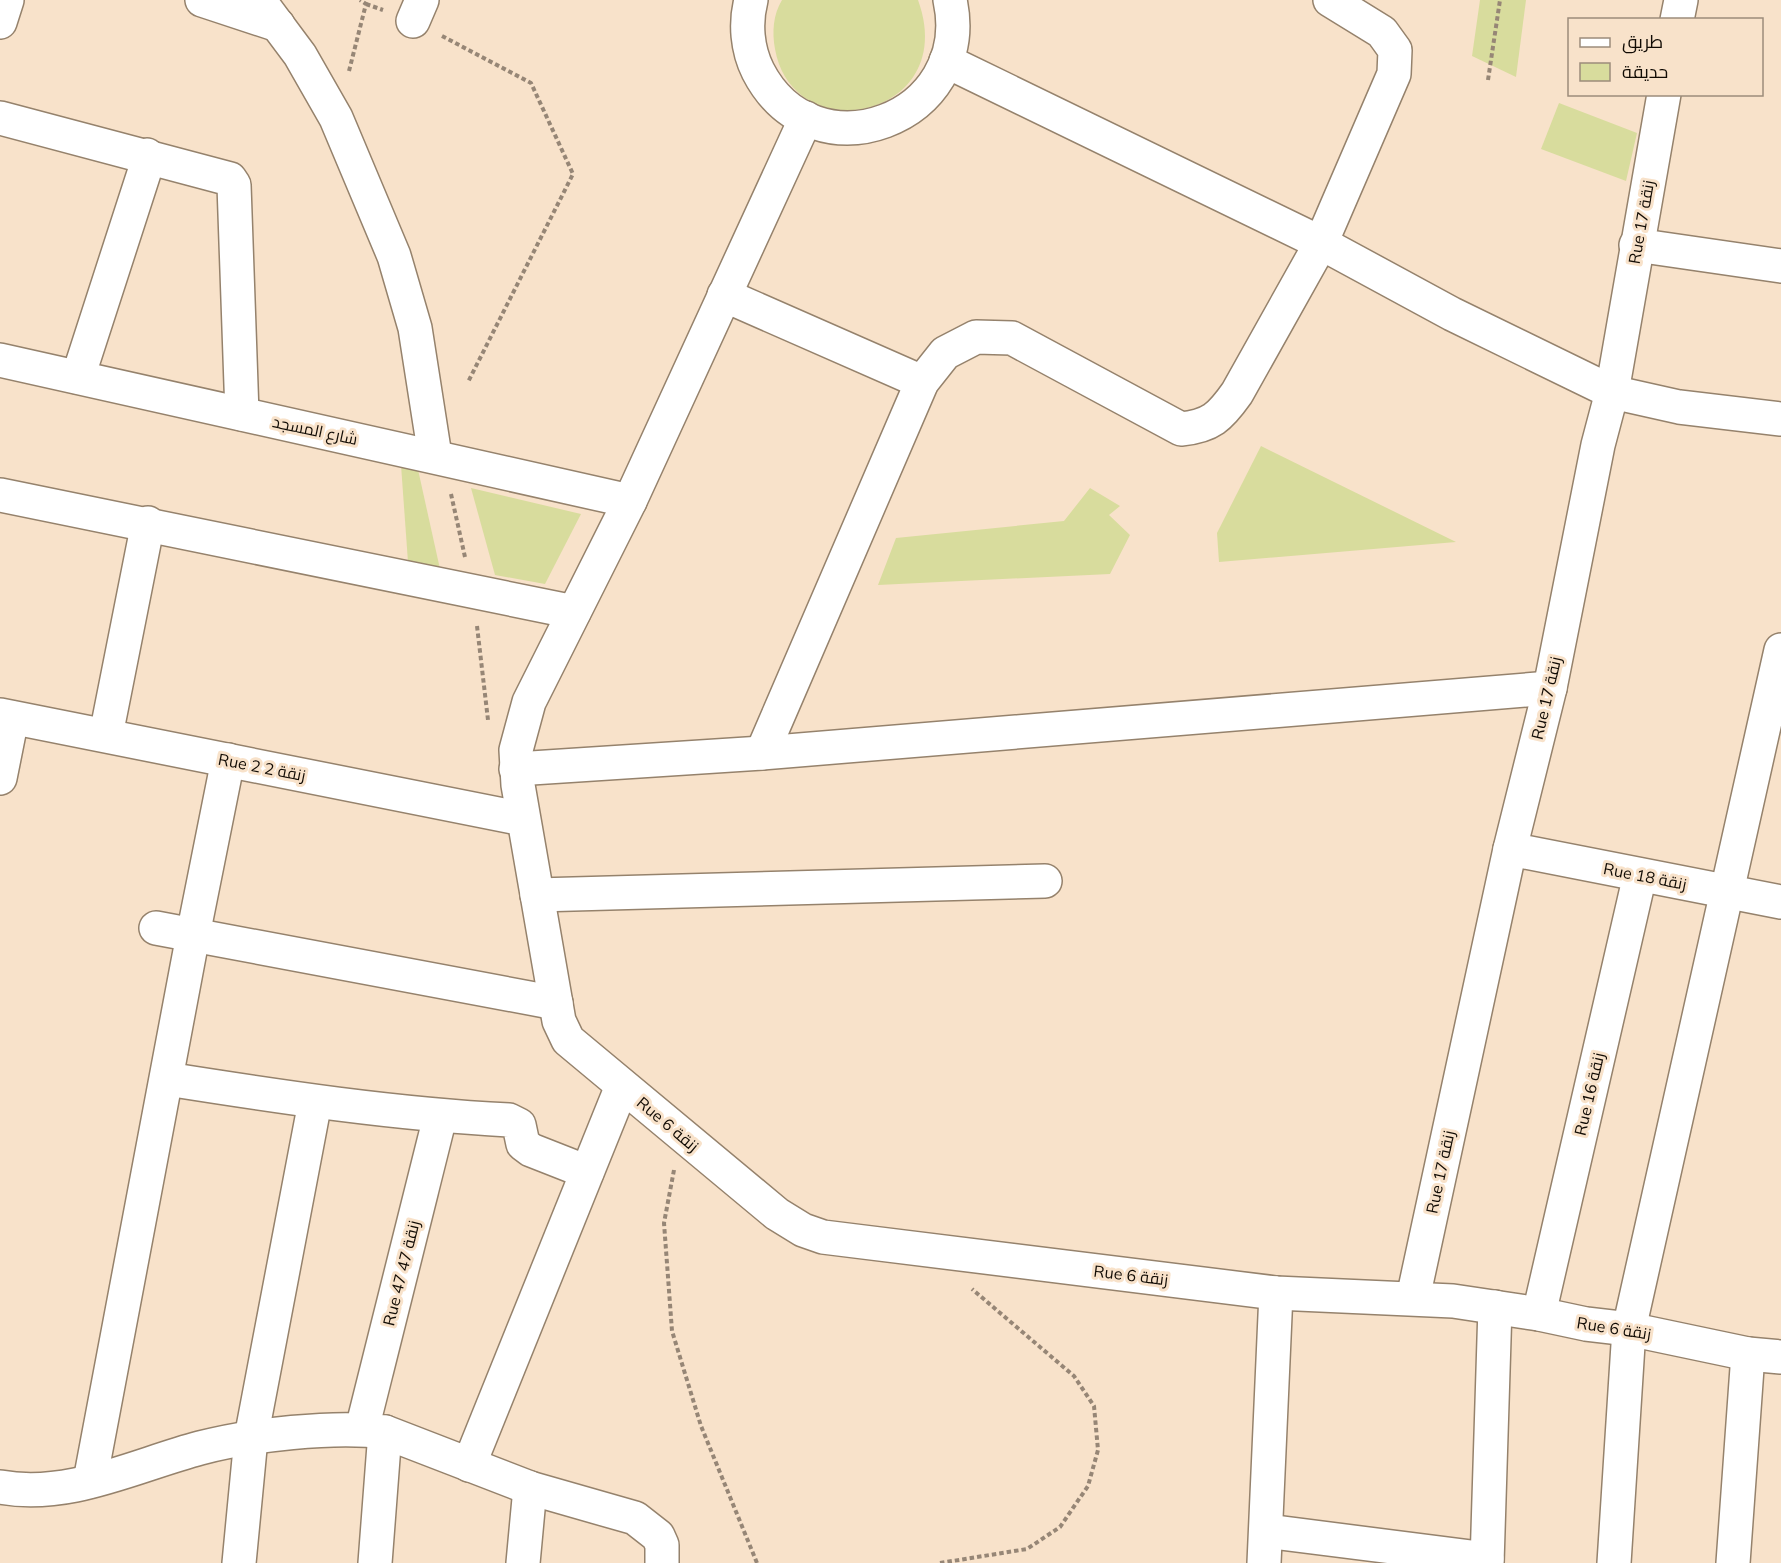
<svg xmlns="http://www.w3.org/2000/svg" width="1781" height="1563" viewBox="0 0 1781 1563" font-family="Mulish,Cairo,sans-serif">
  <rect width="100%" height="100%" fill="#f8e2ca"/>
  <g fill="#d8dc9d">
    <path d="M782 0H918C961 118 793 152 775 49 772 32 773 15 782 0Z"/>
    <polygon points="1480,0 1526,0 1516,77 1472,56"/>
    <polygon points="1559,103 1637,133 1626,181 1541,149"/>
    <polygon points="1261,446 1456,542 1219,562 1217,533"/>
    <polygon points="401,465 417,465 440,569 408,562"/>
    <polygon points="471,488 581,514 545,584 495,575"/>
    <polygon points="1090,488 1120,506 1109,515 1130,535 1110,574 878,585 896,538 1064,521"/>
  </g>
  <g fill="none" stroke-linecap="round" stroke-linejoin="round">
    <g stroke="#95826c" stroke-width="36">
      <g id="minor">
        <polyline points="202,0 278,25"/>
        <polyline points="259,0 300,55 336,118 394,256 415,328 435,456"/>
        <path d="M751 0C745 23 747 49 758 71 814 180 976 119 950 0"/>
        <polyline points="1677,20 1681,0"/>
        <polyline points="413,21 422,0"/>
        <polyline points="0,22 7,0"/>
        <polyline points="946,61 1321,243 1452,314 1612,392 1679,407 1781,419"/>
        <polyline points="0,118 230,179 234,185 242,414"/>
        <polyline points="806,118 630,501 529,702 516,750 518,785 559,1021 568,1040 777,1214 803,1230 823,1237 1276,1293 1453,1301 1539,1314 1586,1324 1629,1329 1748,1354 1781,1357"/>
        <polyline points="1636,245 1781,266"/>
        <polyline points="724,295 922,382"/>
        <polyline points="0,360 630,501"/>
        <polyline points="78,377 144,173 147,155"/>
        <polyline points="0,495 574,612"/>
        <polyline points="0,715 523,819"/>
        <polyline points="106,735 148,523"/>
        <path d="M762 753 922 382 945 353 976 337 1012 338 1181 429C1211 426 1220 417 1237 393L1321 243 1394 74 1395 50 1382 32 1330 0"/>
        <polyline points="516,769 762,753 1550,688"/>
        <polyline points="0,778 12,718"/>
        <polyline points="1510,849 1781,902"/>
        <polyline points="537,895 1045,881"/>
        <polyline points="156,928 556,1003"/>
        <path d="M167 1079C281 1097 394 1114 509 1120L519 1125 523 1144 531 1150 587 1172"/>
        <polyline points="1413,1298 1510,849 1550,688 1598,445 1612,392 1664,94"/>
        <polyline points="1539,1314 1640,875"/>
        <polyline points="362,1429 440,1117"/>
        <polyline points="469,1465 622,1086"/>
        <polyline points="90,1481 193,935 228,760"/>
        <path d="M0 1487C68 1500 136 1465 200 1448 250 1435 334 1425 385 1432L530 1488 635 1518 658 1536 662 1545V1563"/>
        <polyline points="1266,1531 1487,1559"/>
        <polyline points="239,1563 251,1438 315,1102"/>
        <polyline points="375,1563 385,1432"/>
        <polyline points="523,1563 530,1488"/>
        <polyline points="1264,1563 1276,1293"/>
        <polyline points="1487,1563 1495,1307"/>
        <polyline points="1614,1563 1629,1329 1781,650"/>
        <polyline points="1733,1563 1748,1354"/>
      </g>
    </g>
    <g stroke="#968676" stroke-width="4" stroke-dasharray="4.5 3" stroke-linecap="butt">
      <polyline points="366,4 383,10"/>
      <polyline points="442,36 531,83 573,174 468,382"/>
      <polyline points="349,71 366,4 360,0"/>
      <polyline points="1488,80 1500,0"/>
      <polyline points="451,494 465,557"/>
      <polyline points="477,626 488,720"/>
      <polyline points="674,1170 664,1223 672,1331 701,1426 757,1563"/>
      <polyline points="940,1563 1027,1549 1060,1527 1088,1486 1098,1450 1094,1406 1074,1376 972,1289"/>
    </g>
    <use href="#minor" stroke="#fff" stroke-width="33"/>
  </g>
  <g text-anchor="middle" stroke-width="6" stroke-linejoin="round" paint-order="stroke">
    <g font-size="16" fill="#110b04" stroke="#f8e2ca">
      <text transform="translate(1641 222) rotate(-80)" y="6">Rue 17 زنقة</text>
      <text transform="translate(315 430) rotate(12)" y="6">شارع المسجد</text>
      <text transform="translate(1546 698) rotate(-77)" y="6">Rue 17 زنقة</text>
      <text transform="translate(262 767) rotate(11)" y="6">Rue 2 زنقة 2</text>
      <text transform="translate(1645 876) rotate(11)" y="6">Rue 18 زنقة</text>
      <text transform="translate(1589 1094) rotate(-77)" y="6">Rue 16 زنقة</text>
      <text transform="translate(668 1124) rotate(40)" y="6">Rue 6 زنقة</text>
      <text transform="translate(1440 1172) rotate(-78)" y="6">Rue 17 زنقة</text>
      <text transform="translate(401 1273) rotate(-76)" y="6">Rue 47 زنقة 47</text>
      <text transform="translate(1131 1275) rotate(7)" y="6">Rue 6 زنقة</text>
      <text transform="translate(1614 1328) rotate(9)" y="6">Rue 6 زنقة</text>
    </g>
  </g>
  <rect x="1568" y="18" width="195" height="78" fill="#f8e2ca" stroke="#9c8c7b" stroke-width="1.5"/>
  <rect x="1580" y="38" width="30" height="9" fill="#ffffff" stroke="#9c8c7b" stroke-width="1.5"/>
  <text x="1622" y="48" font-size="18" fill="#110b04">طريق</text>
  <rect x="1580" y="63" width="30" height="18" fill="#d8dc9d" stroke="#9c8c7b" stroke-width="1.5"/>
  <text x="1622" y="78" font-size="18" fill="#110b04">حديقة</text>
</svg>
